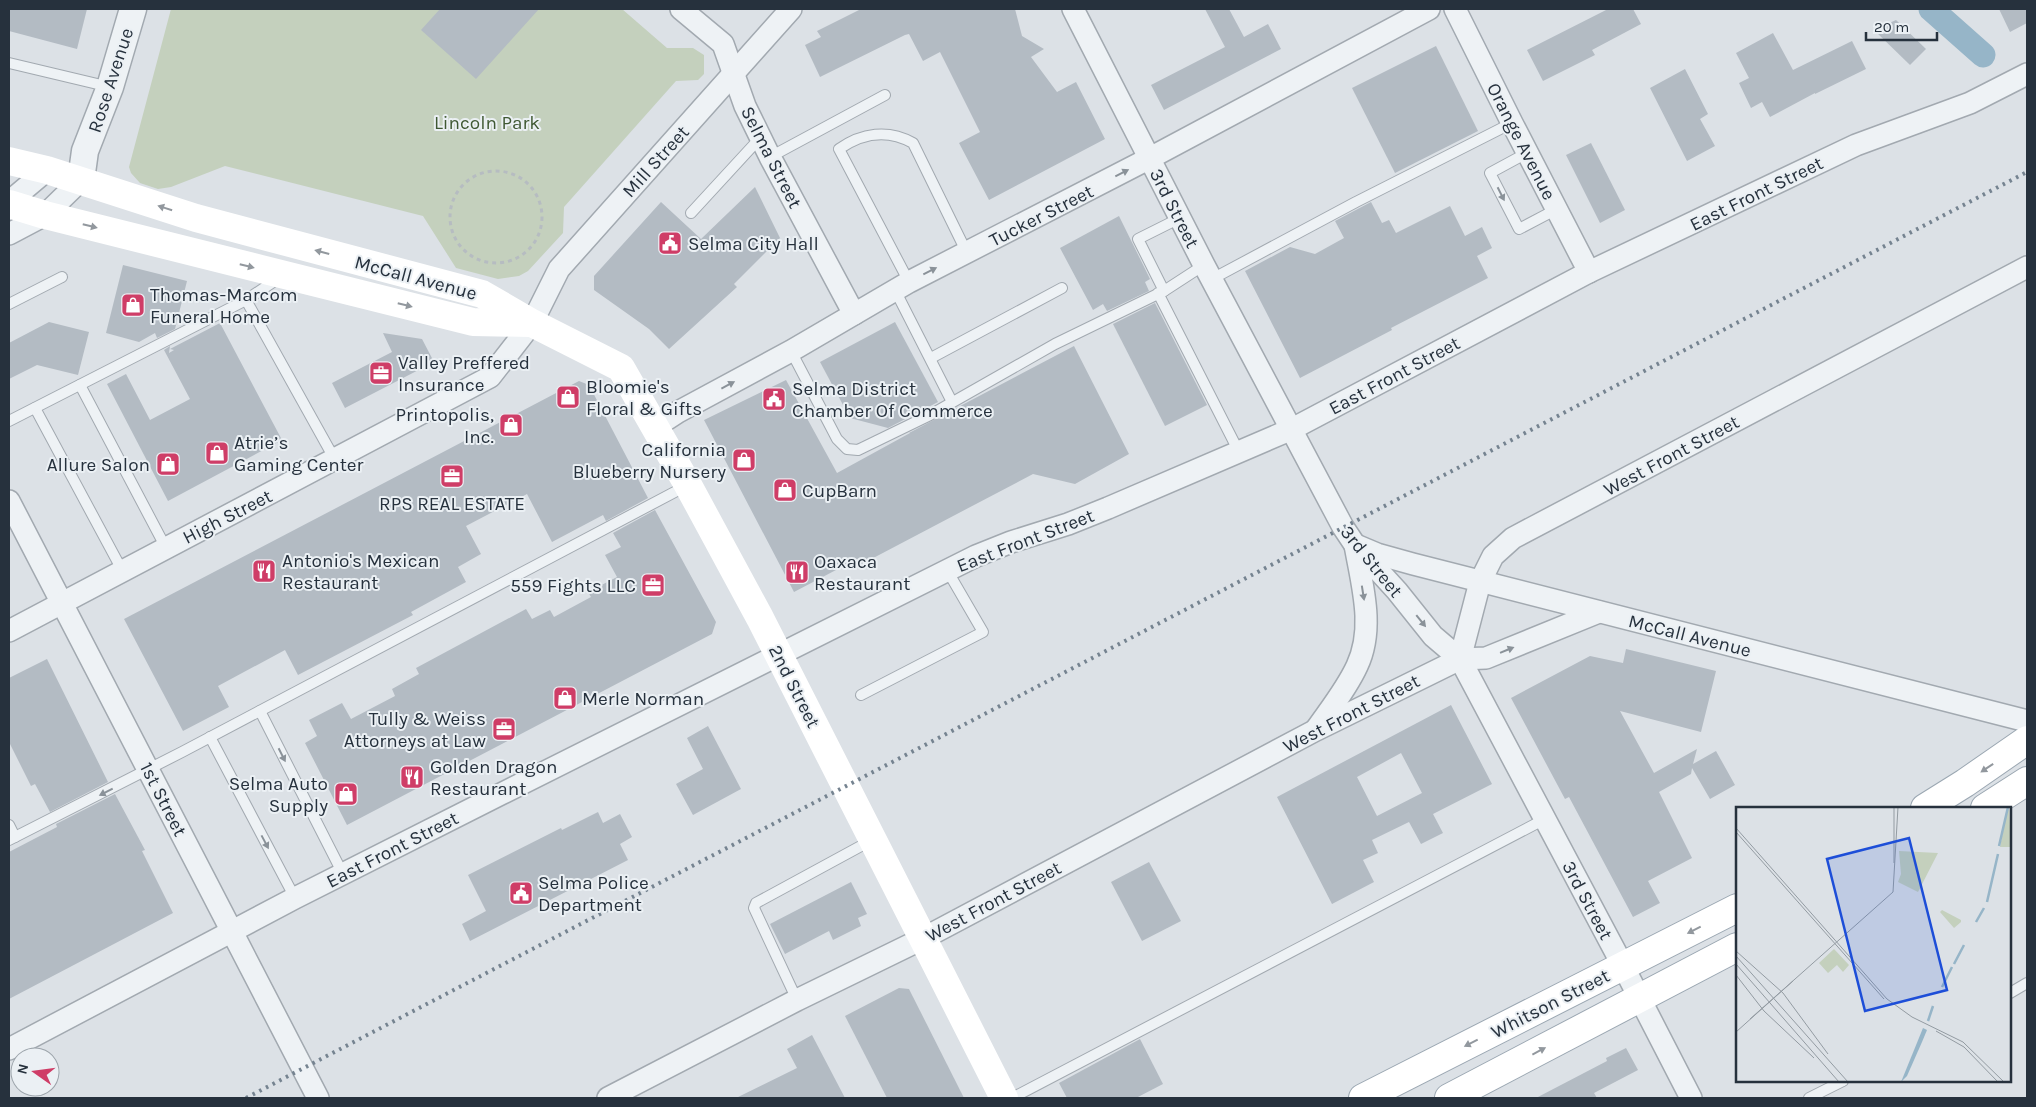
<svg xmlns="http://www.w3.org/2000/svg" width="2036" height="1107" viewBox="0 0 2036 1107" font-family="Karla,sans-serif">
  <rect width="100%" height="100%" fill="#dce1e6"/>
  <polygon fill="#c4d0bd" points="171,9 622,9 667,48 693,48 704,55 704,74 698,80 676,81 564,207 563,233 528,271 519,276 498,279 456,268 423,216 225,166 171,187 158,189 140,183 131,173 129,167"/>
  <g fill="none" stroke-linecap="round" stroke-linejoin="round">
    <polyline stroke="#96b5c8" stroke-width="25" points="1931,9 1983,55"/>
  </g>
  <g fill="#b3bbc3" fill-rule="evenodd">
    <polygon points="9,9 87,9 77,49 9,31"/>
    <polygon points="440,9 539,9 476,79 421,30"/>
    <polygon points="861,9 1015,9 1022,36 1044,49 1031,57 1057,92 1076,82 1105,139 989,200 959,143 980,132 940,52 923,61 909,34 905,35 820,77 805,45 821,37 817,31"/>
    <polygon points="1205,9 1229,9 1244,37 1268,24 1281,49 1164,110 1151,85 1225,47"/>
    <polygon points="1608,9 1633,9 1641,24 1592,50 1595,55 1543,81 1527,50"/>
    <polygon points="1999,9 2027,9 2027,23 2010,32"/>
    <polygon points="1896,20 1926,49 1910,65 1874,30"/>
    <polygon points="1773,33 1793,70 1852,41 1866,69 1815,94 1815,93 1770,117 1762,102 1751,108 1739,83 1749,78 1736,53"/>
    <polygon points="1436,46 1478,131 1395,173 1352,88"/>
    <polygon points="1685,69 1708,114 1700,119 1715,146 1687,161 1650,88"/>
    <polygon points="1591,143 1625,210 1600,223 1566,155"/>
    <polygon points="755,187 780,238 734,284 737,287 669,349 649,329 594,290 594,276 661,202 701,239"/>
    <polygon points="1371,202 1382,223 1389,220 1396,233 1450,206 1465,236 1482,227 1492,248 1477,256 1488,278 1391,328 1392,330 1300,378 1245,271 1290,247 1315,254 1344,238 1335,221"/>
    <polygon points="1119,216 1150,279 1145,282 1149,291 1107,311 1103,304 1093,310 1060,248"/>
    <polygon points="123,265 187,281 175,329 157,338 155,333 139,342 106,333"/>
    <polygon points="1155,303 1207,405 1165,426 1113,324"/>
    <polygon points="49,322 89,332 78,375 37,365 9,379 9,343"/>
    <polygon points="895,322 938,402 888,428 850,418 820,362"/>
    <polygon points="220,323 282,440 168,501 107,384 126,374 150,420 190,399 164,350 170,346 169,353 174,350 170,349"/>
    <polygon points="383,333 422,339 434,362 345,408 332,383 392,352"/>
    <polygon points="1074,346 1129,454 1075,484 1033,474 860,565 857,559 794,592 704,420 786,380 837,473 910,433 909,433"/>
    <polygon points="579,381 589,385 648,498 606,521 603,515 552,542 527,494 466,526 481,554 458,567 466,582 411,612 413,615 298,675 285,650 218,686 229,707 183,731 124,619"/>
    <polygon points="655,510 716,622 712,634 347,825 305,743 317,736 309,720 342,703 351,719 395,696 392,689 419,674 416,668 526,609 532,619 550,610 554,617 591,597 588,592 617,577 605,555 621,547 613,533"/>
    <polygon points="1626,649 1716,671 1701,732 1620,711 1654,773 1697,749 1693,764 1716,751 1735,785 1710,799 1692,768 1691,774 1659,792 1692,858 1648,881 1660,903 1633,917 1569,797 1565,799 1511,698 1590,656 1623,663"/>
    <polygon points="47,659 108,782 50,812 35,784 31,786 9,742 9,678"/>
    <path d="M1451 705 1492 784 1433 814 1443 833 1421 844 1409 822 1372 840 1378 853 1363 860 1374 882 1332 904 1277 797ZM1401 753 1422 793 1377 816 1357 777Z"/>
    <polygon points="708,726 741,789 693,815 676,784 703,769 687,738"/>
    <polygon points="115,794 145,850 142,851 173,913 9,999 9,852 57,827 56,824"/>
    <polygon points="598,812 603,823 620,814 632,837 620,844 628,860 470,941 462,924 486,911 468,875 561,828 562,830"/>
    <polygon points="1149,862 1181,921 1142,941 1111,882"/>
    <polygon points="851,882 867,914 858,918 861,926 833,940 829,931 785,954 770,924"/>
    <polygon points="899,988 909,989 964,1098 887,1098 845,1016"/>
    <polygon points="812,1035 845,1098 736,1098 797,1068 787,1049"/>
    <polygon points="1140,1039 1163,1084 1136,1098 1067,1098 1059,1083"/>
    <polygon points="1626,1048 1638,1070 1594,1093 1597,1098 1536,1098 1607,1061 1606,1058"/>
  </g>
  <g fill="none" stroke-linecap="round" stroke-linejoin="round">
    <g stroke="#a2a9b0" stroke-width="12">
      <g id="service">
        <polyline points="9,63 110,87"/>
        <polyline points="1527,153 1490,173 1519,229 1557,209"/>
        <polyline points="770,157 885,95"/>
        <polyline points="691,213 761,137"/>
        <polyline points="1212,279 1356,202 1512,123"/>
        <path d="M909 282 839 149C862 133 888 129 913 143L967 253"/>
        <polyline points="895,290 952,402"/>
        <polyline points="1164,291 1138,239 1180,218"/>
        <polyline points="1158,293 1239,452"/>
        <polyline points="246,300 334,458"/>
        <polyline points="9,304 62,277"/>
        <polyline points="791,351 837,439 847,449 858,450 930,415 1055,344 1164,291 1204,265"/>
        <polyline points="931,358 1062,288"/>
        <polyline points="80,385 166,548"/>
        <polyline points="35,408 122,570"/>
        <polyline points="9,421 246,300 279,278"/>
        <polyline points="861,695 983,632 947,570"/>
        <polyline points="260,711 343,874"/>
        <polyline points="210,737 295,898"/>
        <polyline points="9,825 15,837"/>
        <polyline points="9,840 182,752 688,485"/>
        <polyline points="2010,993 2027,983"/>
        <polyline points="797,1000 754,908 756,903 872,840"/>
        <polyline points="1012,1098 1545,819"/>
        <polyline points="1809,1098 1843,1081"/>
      </g>
    </g>
    <g stroke="#a2a9b0" stroke-width="24">
      <g id="minor">
        <polyline points="681,9 723,44 745,106 770,157 854,314"/>
        <polyline points="1073,9 1204,265 1343,527 1355,545 1397,591 1433,636 1460,659 1623,966 1691,1098"/>
        <polyline points="1455,9 1512,123 1589,272"/>
        <polyline points="9,202 47,170"/>
        <polyline points="9,234 45,215 81,180"/>
        <polyline points="655,427 678,412 791,351 909,282 1150,158 1429,9"/>
        <polyline points="9,501 318,1098"/>
        <polyline points="1358,546 1377,554 1413,564 2027,721"/>
        <polyline points="9,631 490,377 532,323 559,269 791,9"/>
        <polyline points="1460,659 1486,658 1599,612"/>
        <path d="M1317 728C1331 708 1347 688 1357 666 1375 628 1362 585 1355 545"/>
        <polyline points="9,1049 295,898 501,794 976,556 1011,542 1068,524 1108,508 1292,429 1589,272 1856,145 1970,103 2027,74"/>
        <polyline points="608,1098 797,1000 924,938 1316,730 1460,659 1480,582 1493,556 1513,538 2027,267"/>
      </g>
    </g>
    <g stroke="#a2a9b0" stroke-width="29">
      <polyline id="tertiary" points="81,180 85,151 110,87 133,9"/>
    </g>
    <g stroke="#9ba7b2" stroke-width="30">
      <g id="primary">
        <polyline points="1925,808 1965,783 2027,740"/>
        <polyline points="1985,808 2027,781"/>
        <polyline points="1363,1098 1737,908"/>
        <polyline points="1449,1098 1737,947"/>
      </g>
    </g>
    <circle stroke="#b6bcc1" stroke-width="3" stroke-dasharray="4 4" stroke-linecap="butt" cx="496" cy="217" r="46"/>
    <use href="#service" stroke="#eef2f5" stroke-width="10"/>
    <use href="#minor" stroke="#eef2f5" stroke-width="21"/>
    <use href="#tertiary" stroke="#eef2f5" stroke-width="26"/>
    <g stroke="#fff" stroke-width="28">
      <polyline points="9,161 47,170 196,218 482,294 532,323 621,368 688,485 760,618 1004,1098"/>
      <polyline points="9,204 45,215 473,322 530,323"/>
    </g>
    <use href="#primary" stroke="#fff" stroke-width="28"/>
    <polyline stroke="#758390" stroke-width="4" stroke-dasharray="2.5 5" stroke-linecap="butt" points="246,1098 2027,172"/>
  </g>
  <defs><path id="oneway-solid" d="M-6-.8H1V-3.2L6.5 0L1 3.2V.8H-6Z" transform="scale(1.25)"/></defs>
  <g fill="#8a9299">
    <use href="#oneway-solid" transform="translate(1122 173) rotate(-27)"/>
    <use href="#oneway-solid" transform="translate(1501 194) rotate(63)"/>
    <use href="#oneway-solid" transform="translate(930 271) rotate(-27)"/>
    <use href="#oneway-solid" transform="translate(728 385) rotate(-28)"/>
    <use href="#oneway-solid" transform="translate(1363 593) rotate(81)"/>
    <use href="#oneway-solid" transform="translate(1421 621) rotate(51)"/>
    <use href="#oneway-solid" transform="translate(1507 650) rotate(-22)"/>
    <use href="#oneway-solid" transform="translate(282 755) rotate(63)"/>
    <use href="#oneway-solid" transform="translate(106 792) rotate(153)"/>
    <use href="#oneway-solid" transform="translate(265 842) rotate(62)"/>
  </g>
  <g fill="#92989e">
    <use href="#oneway-solid" transform="translate(165 208) rotate(-162)"/>
    <use href="#oneway-solid" transform="translate(90 226) rotate(14)"/>
    <use href="#oneway-solid" transform="translate(322 252) rotate(-165)"/>
    <use href="#oneway-solid" transform="translate(247 266) rotate(14)"/>
    <use href="#oneway-solid" transform="translate(405 305) rotate(14)"/>
    <use href="#oneway-solid" transform="translate(1987 768) rotate(146)"/>
    <use href="#oneway-solid" transform="translate(1694 930) rotate(153)"/>
    <use href="#oneway-solid" transform="translate(1471 1043) rotate(153)"/>
    <use href="#oneway-solid" transform="translate(1539 1051) rotate(-28)"/>
  </g>
  <defs>
    <g id="civic-square" transform="scale(1.25)"><rect x="-9" y="-9" width="18" height="18" rx="4" fill="#cf3d67" stroke="#ebf0f4"/><path d="M-.6-6.5H3V-4.5H.6V-3L4-1V1h2V6H-6V1h2V-1L-.6-3ZM-1.2 2.5V6h2.4V2.5Z" fill="#fff"/></g>
    <g id="shop-square" transform="scale(1.25)"><rect x="-9" y="-9" width="18" height="18" rx="4" fill="#cf3d67" stroke="#ebf0f4"/><path d="M-5-2.5h2.3a2.7 3.5 0 0 1 5.4 0H5L5.5 6h-11ZM-1.5-2.5h3a1.5 2.3 0 0 0-3 0Z" fill="#fff"/></g>
    <g id="office-square" transform="scale(1.25)"><rect x="-9" y="-9" width="18" height="18" rx="4" fill="#cf3d67" stroke="#ebf0f4"/><path d="M-6-3h4V-5.5h4V-3h4V5H-6ZM-1-4.5V-3h2v-1.5ZM-6 0V1H6V0Z" fill="#fff"/></g>
    <g id="restaurant-square" transform="scale(1.25)"><rect x="-9" y="-9" width="18" height="18" rx="4" fill="#cf3d67" stroke="#ebf0f4"/><path d="M-5-6h1v4h1v-4h1v4h1v-4h1v5L-1.5 .5V6h-2V.5L-5-1ZM5-6V6H3V1.5H1.5Q1.5-4 5-6Z" fill="#fff"/></g>
  </defs>
  <g fill-rule="evenodd">
    <use href="#civic-square" x="670" y="243"/>
    <use href="#shop-square" x="133" y="305"/>
    <use href="#office-square" x="381" y="373"/>
    <use href="#shop-square" x="568" y="397"/>
    <use href="#civic-square" x="774" y="399"/>
    <use href="#shop-square" x="511" y="425"/>
    <use href="#shop-square" x="217" y="453"/>
    <use href="#shop-square" x="744" y="460"/>
    <use href="#shop-square" x="168" y="464"/>
    <use href="#office-square" x="452" y="476"/>
    <use href="#shop-square" x="785" y="490"/>
    <use href="#restaurant-square" x="264" y="571"/>
    <use href="#restaurant-square" x="797" y="572"/>
    <use href="#office-square" x="653" y="585"/>
    <use href="#shop-square" x="565" y="698"/>
    <use href="#office-square" x="504" y="729"/>
    <use href="#restaurant-square" x="412" y="777"/>
    <use href="#shop-square" x="346" y="794"/>
    <use href="#civic-square" x="521" y="893"/>
  </g>
  <g text-anchor="middle" stroke-width="4" stroke-linejoin="round" paint-order="stroke">
    <g font-size="19" fill="#26313d" stroke="#ebf0f4">
      <text transform="translate(110 80) rotate(-72)" y="7">Rose Avenue</text>
      <text transform="translate(1522 141) rotate(63)" y="7">Orange Avenue</text>
      <text transform="translate(772 157) rotate(63)" y="7">Selma Street</text>
      <text transform="translate(655 161) rotate(-48)" y="7">Mill Street</text>
      <text transform="translate(1756 193) rotate(-26)" y="7">East Front Street</text>
      <text transform="translate(1175 208) rotate(63)" y="7">3rd Street</text>
      <text transform="translate(1041 215) rotate(-27)" y="7">Tucker Street</text>
      <text transform="translate(416 277) rotate(15)" y="7">McCall Avenue</text>
      <text transform="translate(1394 375) rotate(-28)" y="7">East Front Street</text>
      <text transform="translate(1671 455) rotate(-28)" y="7">West Front Street</text>
      <text transform="translate(227 516) rotate(-27)" y="7">High Street</text>
      <text transform="translate(1025 540) rotate(-21)" y="7">East Front Street</text>
      <text transform="translate(1372 561) rotate(51)" y="7">3rd Street</text>
      <text transform="translate(1690 635) rotate(14)" y="7">McCall Avenue</text>
      <text transform="translate(795 686) rotate(63)" y="7">2nd Street</text>
      <text transform="translate(1351 713) rotate(-27)" y="7">West Front Street</text>
      <text transform="translate(164 799) rotate(63)" y="7">1st Street</text>
      <text transform="translate(392 849) rotate(-27)" y="7">East Front Street</text>
      <text transform="translate(1588 900) rotate(62)" y="7">3rd Street</text>
      <text transform="translate(993 901) rotate(-28)" y="7">West Front Street</text>
      <text transform="translate(1550 1003) rotate(-27)" y="7">Whitson Street</text>
    </g>
    <g font-size="19" fill="#3f5833" stroke="#ebf0f4">
      <text x="487" y="129">Lincoln Park</text>
    </g>
    <g font-size="19" fill="#26313d" stroke="#ebf0f4" text-anchor="start">
      <text x="688" y="250">Selma City Hall</text>
      <text x="150" y="301">Thomas-Marcom<tspan x="150" dy="22">Funeral Home</tspan></text>
      <text x="398" y="369">Valley Preffered<tspan x="398" dy="22">Insurance</tspan></text>
      <text x="586" y="393">Bloomie's<tspan x="586" dy="22">Floral &amp; Gifts</tspan></text>
      <text x="792" y="395">Selma District<tspan x="792" dy="22">Chamber Of Commerce</tspan></text>
      <text x="494" y="421" text-anchor="end">Printopolis,<tspan x="494" dy="22">Inc.</tspan></text>
      <text x="234" y="449">Atrie’s<tspan x="234" dy="22">Gaming Center</tspan></text>
      <text x="726" y="456" text-anchor="end">California<tspan x="726" dy="22">Blueberry Nursery</tspan></text>
      <text x="150" y="471" text-anchor="end">Allure Salon</text>
      <text x="802" y="497">CupBarn</text>
      <text x="452" y="510" text-anchor="middle">RPS REAL ESTATE</text>
      <text x="282" y="567">Antonio's Mexican<tspan x="282" dy="22">Restaurant</tspan></text>
      <text x="814" y="568">Oaxaca<tspan x="814" dy="22">Restaurant</tspan></text>
      <text x="636" y="592" text-anchor="end">559 Fights LLC</text>
      <text x="582" y="705">Merle Norman</text>
      <text x="486" y="725" text-anchor="end">Tully &amp; Weiss<tspan x="486" dy="22">Attorneys at Law</tspan></text>
      <text x="430" y="773">Golden Dragon<tspan x="430" dy="22">Restaurant</tspan></text>
      <text x="328" y="790" text-anchor="end">Selma Auto<tspan x="328" dy="22">Supply</tspan></text>
      <text x="538" y="889">Selma Police<tspan x="538" dy="22">Department</tspan></text>
    </g>
  </g>
  <g transform="translate(1736 807)">
    <rect width="275" height="275" fill="#dce1e6"/>
    <path d="M273 0 275 40H264L269 14ZM163 44 202 46 182 85 162 75 165 67ZM206 103 225 113V115L218 121 204 105ZM98 142 113 158 107 165 101 158 92 166 83 156Z" fill="#c4d0bd"/>
    <path d="M187 221 191 223 186 235 171 269 165 275Z" fill="#96b5c8"/>
    <path fill="none" stroke="#96b5c8" stroke-width="2.5" d="M263 39 272 0M251 95 262 47M240 115 248 101M218 157 228 138M206 180 216 160M192 214 197 199"/>
    <path fill="none" stroke="#939ba2" stroke-width="1" d="M0 21 151 192 176 210 227 235 268 275M0 25 148 192M158 56V0M0 144 47 186 92 247M0 149 112 275M0 157 103 275M0 168 28 204 78 251M14 212 157 85 162 0M200 224 228 240 262 275M0 225 57 174"/>
    <path fill="#1d4ed8" fill-opacity="0.15" stroke="#1d4ed8" stroke-width="2.5" d="M173 31 211 183 129 204 91 52Z"/>
    <rect width="275" height="275" fill="none" stroke="#26313d" stroke-width="2.5"/>
  </g>
  <rect width="2036" height="1107" fill="none" stroke="#26313d" stroke-width="20"/>
  <g transform="translate(35 1072) rotate(284)"><circle r="24" fill="#ebf0f4" stroke="#9ca4ab"/>
  <path d="M0-4L9 19L0 12L-9 19Z" fill="#cf3d67"/>
  <text y="-8" font-size="14" font-weight="bold" text-anchor="middle" fill="#26313d">N</text>
  </g>
  <path d="M1866 32v8h71v-8" fill="none" stroke="#26313d" stroke-width="2.5"/>
  <text x="1874" y="32" font-size="15" fill="#26313d" stroke="#ebf0f4" stroke-width="4" paint-order="stroke">20 m</text>
</svg>
